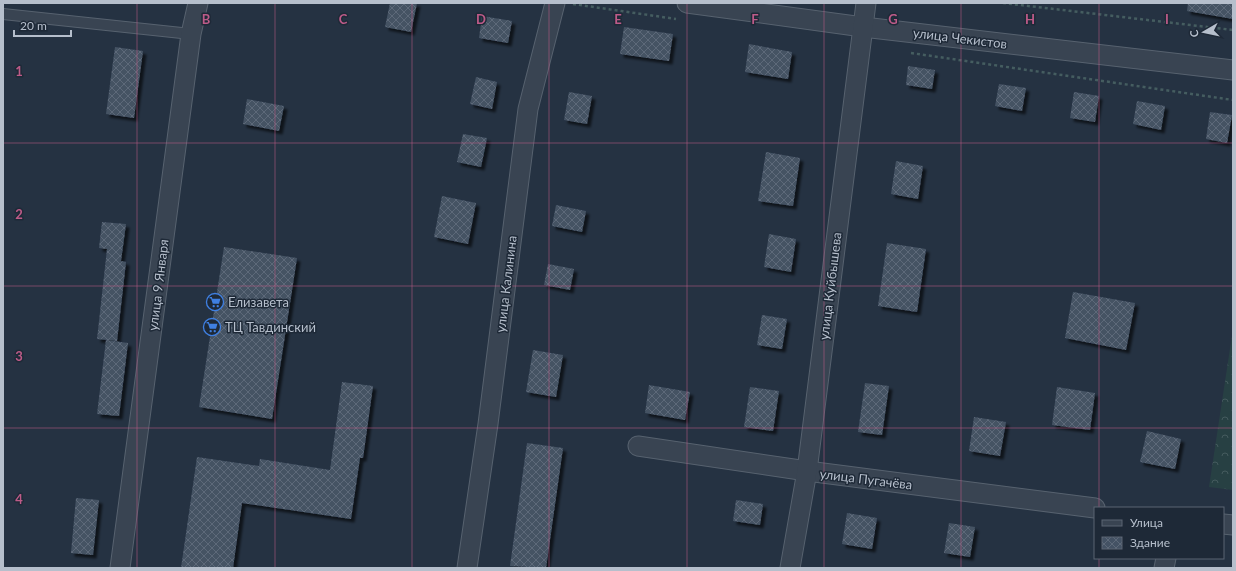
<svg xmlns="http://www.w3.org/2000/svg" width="1236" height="571" viewBox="0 0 1236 571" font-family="Lato,sans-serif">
  <defs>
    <pattern id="park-crowns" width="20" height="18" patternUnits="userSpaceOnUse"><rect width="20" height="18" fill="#274043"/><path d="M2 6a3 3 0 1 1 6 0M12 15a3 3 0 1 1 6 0" fill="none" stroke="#445a5d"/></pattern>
    <pattern id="building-cross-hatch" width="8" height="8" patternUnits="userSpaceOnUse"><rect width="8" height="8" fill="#445264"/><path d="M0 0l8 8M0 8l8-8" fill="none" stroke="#5d6979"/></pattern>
    <filter id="shadow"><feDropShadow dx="3.5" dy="3.5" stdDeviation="1" flood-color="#0009"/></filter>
  </defs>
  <rect width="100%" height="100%" fill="#253242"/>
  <polygon fill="url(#park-crowns)" points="1233,329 1233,490 1209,487"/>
  <g fill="url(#building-cross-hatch)" filter="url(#shadow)">
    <polygon points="390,3 417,3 411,32 385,27"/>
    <polygon points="1188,3 1233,3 1233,19 1187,11"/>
    <polygon points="482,16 512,21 508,43 479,38"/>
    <polygon points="624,27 673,34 669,61 620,54"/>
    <polygon points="749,44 792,52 788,79 745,72"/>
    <polygon points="115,47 143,51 134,118 106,114"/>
    <polygon points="908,66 935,70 932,89 906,85"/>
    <polygon points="476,77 497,82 492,109 470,104"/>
    <polygon points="999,84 1026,88 1022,111 995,106"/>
    <polygon points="569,92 592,96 587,124 564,120"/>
    <polygon points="1074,92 1099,96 1095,122 1070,118"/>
    <polygon points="247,99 284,106 279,131 243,124"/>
    <polygon points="1137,101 1165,106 1161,130 1133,124"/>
    <polygon points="1210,112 1232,115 1227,143 1206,139"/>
    <polygon points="463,134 487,138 481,167 457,162"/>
    <polygon points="766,152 800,158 793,206 758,201"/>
    <polygon points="896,161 923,166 918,199 891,194"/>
    <polygon points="442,196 476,203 468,244 434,237"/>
    <polygon points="556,205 586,211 582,232 552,226"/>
    <polygon points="102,222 126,224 121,261 126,262 117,341 97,339 107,249 99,248"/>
    <polygon points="769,234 796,239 791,272 764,267"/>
    <polygon points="887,243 926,249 917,312 878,306"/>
    <polygon points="224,247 297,258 272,419 199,407"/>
    <polygon points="548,264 574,269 570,290 544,285"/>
    <polygon points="1073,292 1135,303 1126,350 1065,338"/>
    <polygon points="762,315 787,319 782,349 757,345"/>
    <polygon points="106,340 128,343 119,416 97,414"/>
    <polygon points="533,350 563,355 556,397 526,392"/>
    <polygon points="342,382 373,386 363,458 360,458 351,519 242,503 233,568 181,568 197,457 259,466 260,459 330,470"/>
    <polygon points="865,383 889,386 882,435 858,432"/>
    <polygon points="649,385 690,392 685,420 645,413"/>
    <polygon points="750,387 779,391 773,431 744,427"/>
    <polygon points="1057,387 1095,393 1090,430 1052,425"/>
    <polygon points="974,417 1006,422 1000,456 969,451"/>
    <polygon points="1147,431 1181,439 1175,469 1140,462"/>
    <polygon points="527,443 563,448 546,568 510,566"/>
    <polygon points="76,498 99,500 93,555 71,553"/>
    <polygon points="736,500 763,504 760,525 733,521"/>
    <polygon points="847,513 877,518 872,549 842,544"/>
    <polygon points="949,523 975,527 970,557 944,553"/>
  </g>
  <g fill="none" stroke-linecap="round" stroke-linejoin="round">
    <g stroke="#57626f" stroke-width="12">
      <polyline id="service" points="3,14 191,34"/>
    </g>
    <g stroke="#57626f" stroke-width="21">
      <g id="minor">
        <polyline points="687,3 863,27 1233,70"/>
        <polyline points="638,446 807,471 1095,508"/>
        <polyline points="1223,524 1233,525"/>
        <polyline points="120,568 191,34 198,3"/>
        <polyline points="467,568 488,424 528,109 555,3"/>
        <polyline points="790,568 807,471 866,3"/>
        <polyline points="1164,568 1166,558"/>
      </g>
    </g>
    <g stroke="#455d60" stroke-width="2.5" stroke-dasharray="3 3" stroke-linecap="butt">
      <polyline points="1003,3 1233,30"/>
      <polyline points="573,4 676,19"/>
      <polyline points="911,53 1233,100"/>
    </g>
    <use href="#service" stroke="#394452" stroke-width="10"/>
    <use href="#minor" stroke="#394452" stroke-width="19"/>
  </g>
  <path fill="none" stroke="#bd5b88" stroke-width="1" stroke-opacity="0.55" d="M137 3V568M275 3V568M412 3V568M549 3V568M687 3V568M824 3V568M961 3V568M1099 3V508M3 143H1233M3 286H1233M3 428H1233M1099 558V568"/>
  <defs>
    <g id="supermarket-ring" transform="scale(0.9)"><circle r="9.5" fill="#1e2937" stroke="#3f7fe0" stroke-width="1.5"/><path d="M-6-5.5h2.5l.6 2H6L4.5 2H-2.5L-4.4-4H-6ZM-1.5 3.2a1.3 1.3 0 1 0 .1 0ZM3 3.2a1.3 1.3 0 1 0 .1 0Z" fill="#3f7fe0"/></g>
  </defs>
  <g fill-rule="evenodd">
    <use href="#supermarket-ring" x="215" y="302"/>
    <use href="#supermarket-ring" x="212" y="327"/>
  </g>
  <g text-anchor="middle" stroke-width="3" stroke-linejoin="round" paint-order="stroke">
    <g font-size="13" fill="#b6bfcc" stroke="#1e2937">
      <text transform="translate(960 38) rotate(7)" y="5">улица Чекистов</text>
      <text transform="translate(506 284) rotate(-83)" y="5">улица Калинина</text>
      <text transform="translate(158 285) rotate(-83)" y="5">улица 9 Января</text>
      <text transform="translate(830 286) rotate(-83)" y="5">улица Куйбышева</text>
      <text transform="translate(866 479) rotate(7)" y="5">улица Пугачёва</text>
    </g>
    <g font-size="13" fill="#b6bfcc" stroke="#1e2937" text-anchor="start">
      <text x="228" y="307">Елизавета</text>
      <text x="225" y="332">ТЦ Тавдинский</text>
    </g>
  </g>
  <g font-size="13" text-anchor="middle" font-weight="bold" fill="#bd5b88" stroke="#1e2937" stroke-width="3" stroke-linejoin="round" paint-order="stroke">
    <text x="206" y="24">B</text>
    <text x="343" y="24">C</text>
    <text x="481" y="24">D</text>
    <text x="618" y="24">E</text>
    <text x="755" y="24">F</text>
    <text x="893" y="24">G</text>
    <text x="1030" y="24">H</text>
    <text x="1167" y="24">I</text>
    <text x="19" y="76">1</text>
    <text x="19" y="219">2</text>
    <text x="19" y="361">3</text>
    <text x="19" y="504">4</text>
  </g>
  <rect width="1236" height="571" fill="none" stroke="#b6bfcc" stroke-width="8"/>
  <rect x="1094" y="507" width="130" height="52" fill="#1e2937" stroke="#5b6573"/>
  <rect x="1102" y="520" width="20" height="6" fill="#394452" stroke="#5b6573"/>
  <text x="1130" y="527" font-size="12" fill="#b6bfcc">Улица</text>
  <rect x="1102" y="537" width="20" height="12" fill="url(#building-cross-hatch)" stroke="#5b6573"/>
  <text x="1130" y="547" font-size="12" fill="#b6bfcc">Здание</text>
  <g transform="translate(1204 32) rotate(261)" stroke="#1e2937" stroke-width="3" paint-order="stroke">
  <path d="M0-3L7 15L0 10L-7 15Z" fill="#b6bfcc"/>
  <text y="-6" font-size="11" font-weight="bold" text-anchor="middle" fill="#b6bfcc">С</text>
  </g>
  <path d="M14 30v6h57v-6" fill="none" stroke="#b6bfcc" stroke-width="2"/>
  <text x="20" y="30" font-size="12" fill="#b6bfcc" stroke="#1e2937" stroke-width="3" paint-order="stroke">20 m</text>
</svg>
